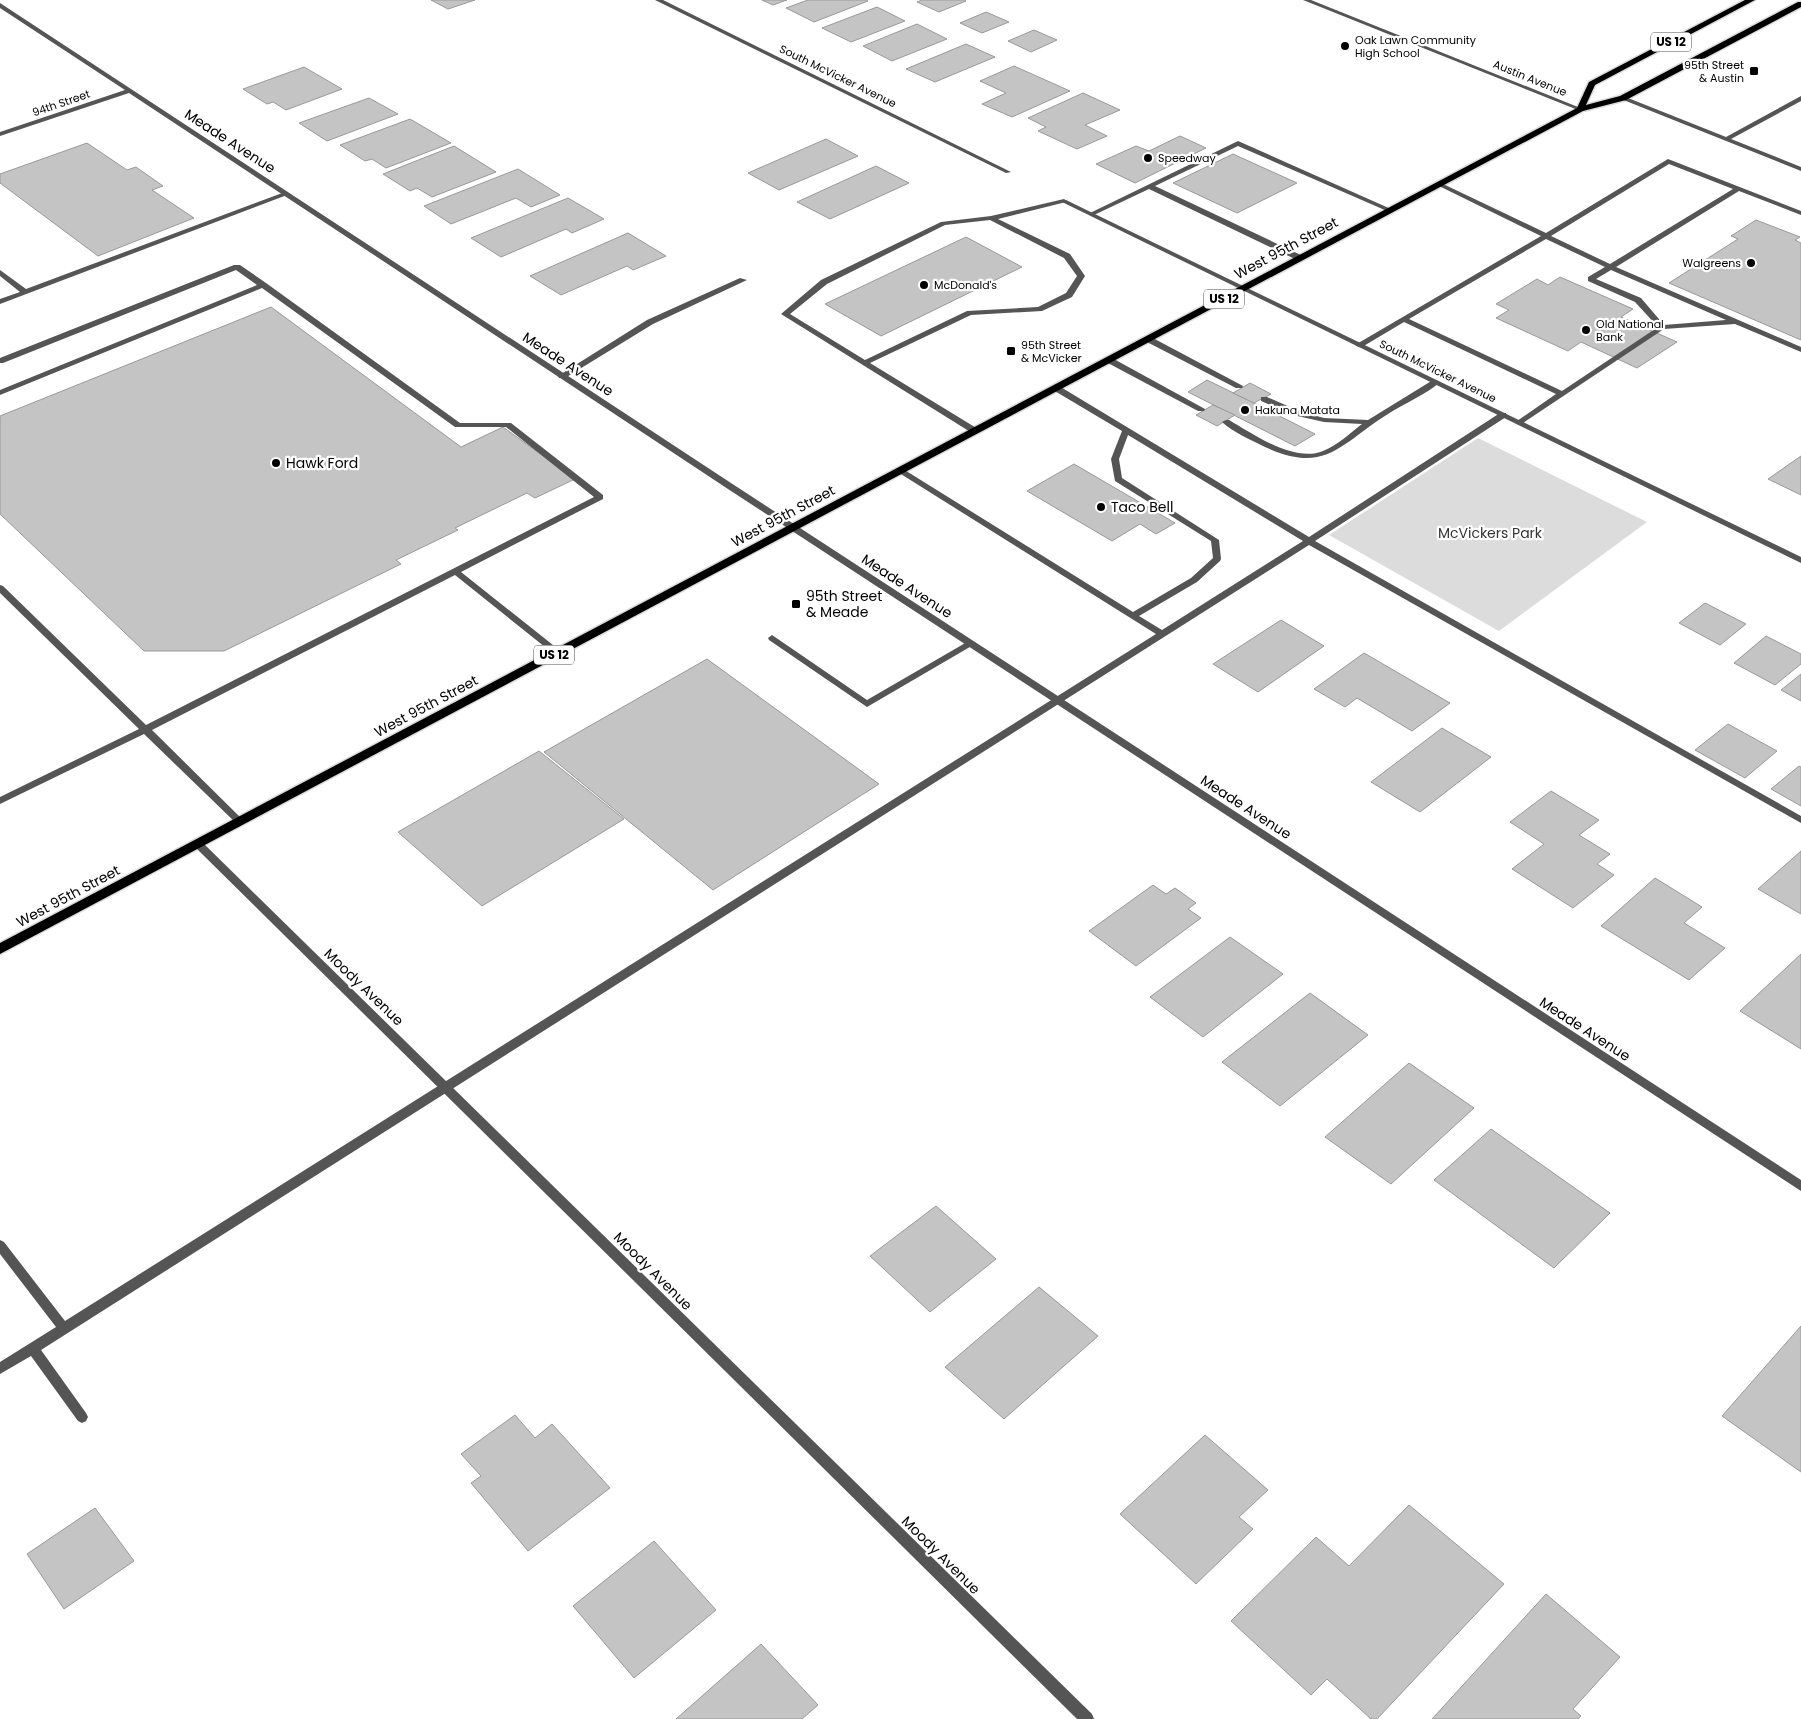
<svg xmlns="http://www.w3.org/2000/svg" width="1801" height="1719" viewBox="0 0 1801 1719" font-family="Poppins,sans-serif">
  <rect width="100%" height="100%" fill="#fff"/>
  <polygon fill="#dcdcdc" points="1478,438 1647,522 1499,631 1329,535"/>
  <g fill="#c4c4c4" stroke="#999">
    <polygon points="431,0 475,0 448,9"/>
    <polygon points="762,0 787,0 773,5"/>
    <polygon points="808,0 866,0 868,1 814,22 786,8"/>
    <polygon points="922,0 965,0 966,1 939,12 917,2"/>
    <polygon points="877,7 905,21 851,42 822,28"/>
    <polygon points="986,12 1009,22 982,33 960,23"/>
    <polygon points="917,24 947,39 892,61 863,46"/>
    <polygon points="1034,30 1057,40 1031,52 1008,41"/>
    <polygon points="966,44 995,57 935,82 906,69"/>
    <polygon points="1014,66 1070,91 1012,117 982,104 1006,93 980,81"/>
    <polygon points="304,67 342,89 286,110 273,102 267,104 243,89"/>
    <polygon points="1083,93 1120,110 1085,125 1107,136 1077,149 1038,131 1046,127 1028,118"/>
    <polygon points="369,98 398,114 327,141 299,123"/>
    <polygon points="410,119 451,143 386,168 372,159 365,161 340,145"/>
    <polygon points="1180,136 1206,148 1135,183 1096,164 1136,146 1149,151"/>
    <polygon points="826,139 858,156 779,190 748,173"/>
    <polygon points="87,143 127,170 136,167 163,186 152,190 194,218 98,256 0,183 0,174"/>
    <polygon points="454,146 496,172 432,197 417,188 410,191 383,174"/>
    <polygon points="1233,154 1297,183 1237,213 1173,183"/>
    <polygon points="876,166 909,183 830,219 797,202"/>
    <polygon points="518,169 560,195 531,207 516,198 451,224 424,206"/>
    <polygon points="568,198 604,219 572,233 566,229 501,257 471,238"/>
    <polygon points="1756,220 1800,237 1795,240 1801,243 1801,340 1669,283 1738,239 1731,236"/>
    <polygon points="628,233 666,256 633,270 627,266 561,295 530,276"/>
    <polygon points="966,237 1022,267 881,336 825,304"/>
    <polygon points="1560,277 1633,309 1621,317 1677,342 1637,368 1581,342 1568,351 1496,318 1509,310 1496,304 1537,279 1548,285"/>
    <polygon points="271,307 461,447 503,427 575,479 535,498 527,493 455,528 458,530 396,560 401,564 224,651 144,651 0,514 0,416"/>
    <polygon points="1207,380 1254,403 1315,434 1295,446 1188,392"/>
    <polygon points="1250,383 1271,394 1254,403 1233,393"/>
    <polygon points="1213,405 1235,415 1217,426 1196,415"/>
    <polygon points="1801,456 1801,495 1768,479"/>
    <polygon points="1074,464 1175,523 1156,534 1140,524 1112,541 1027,491"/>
    <polygon points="1705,603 1746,624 1720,645 1679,623"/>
    <polygon points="1281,620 1324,646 1258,692 1213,664"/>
    <polygon points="1766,636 1801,654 1801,664 1775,685 1734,663"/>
    <polygon points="1364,653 1450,703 1412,731 1357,698 1345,707 1314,689"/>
    <polygon points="707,659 879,784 713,890 544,752"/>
    <polygon points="1801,674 1801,701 1781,690"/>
    <polygon points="1728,724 1777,751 1745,778 1695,750"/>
    <polygon points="1442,728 1491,757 1420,812 1371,782"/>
    <polygon points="539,751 624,819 482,906 398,832"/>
    <polygon points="1799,766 1801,767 1801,806 1771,789"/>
    <polygon points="1551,791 1599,820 1579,835 1610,854 1597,864 1614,875 1573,908 1512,869 1544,844 1510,822"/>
    <polygon points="1801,851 1801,914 1758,889"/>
    <polygon points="1655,878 1702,907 1684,923 1725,948 1689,980 1601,926"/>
    <polygon points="1153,885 1166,894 1175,888 1196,903 1188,909 1201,918 1136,966 1089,931"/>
    <polygon points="1230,937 1283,974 1203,1037 1150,997"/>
    <polygon points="1801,954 1801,1049 1740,1011"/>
    <polygon points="1310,993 1368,1035 1280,1106 1222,1062"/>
    <polygon points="1409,1063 1474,1108 1391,1184 1325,1137"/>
    <polygon points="1491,1129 1610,1213 1554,1268 1434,1180"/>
    <polygon points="936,1206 996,1259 930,1312 870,1256"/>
    <polygon points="1039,1287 1098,1336 1004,1419 945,1367"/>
    <polygon points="1801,1326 1801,1472 1722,1416"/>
    <polygon points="515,1415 535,1438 552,1424 610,1488 528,1551 471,1483 481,1476 461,1454"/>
    <polygon points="1205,1435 1268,1490 1239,1517 1253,1529 1196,1584 1120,1514"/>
    <polygon points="1409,1505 1504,1584 1377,1719 1371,1719 1327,1679 1311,1695 1231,1621 1316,1537 1349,1566"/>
    <polygon points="95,1508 134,1561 64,1609 27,1554"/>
    <polygon points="654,1541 716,1610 634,1678 573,1606"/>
    <polygon points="1546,1594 1620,1657 1573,1709 1581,1716 1578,1719 1432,1719"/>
    <polygon points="761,1644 818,1705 802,1719 676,1719"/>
  </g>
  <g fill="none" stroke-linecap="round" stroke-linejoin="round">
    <g stroke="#dbdbdb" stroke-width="3">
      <polygon id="primary" points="1745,0 1755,0 1595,85 1586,105 1620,96 1798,2 1801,2 1801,7 1626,100 1583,111 0,954 0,943 1577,108 1589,82"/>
    </g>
    <g fill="#555" fill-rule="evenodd">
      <polygon points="1623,96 1726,137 1801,96 1801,101 1731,139 1801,167 1801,171 1621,99 1621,97"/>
      <polygon points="1238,141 1391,209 1392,210 1387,211 1238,146 1155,186 1303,256 1303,260 1297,260 1149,189 1094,215 1088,214"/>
      <path d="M1668 159 1801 211V215L1739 191 1616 267 1801 347V352L1735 324 1664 329 1520 425 1516 423 1517 421 1556 394 1404 322 1362 347H1359L1355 345 1541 236 1437 185V183H1441L1546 233ZM1669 164 1733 189 1610 264 1551 236ZM1546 239 1605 267 1588 277V281L1635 302 1658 327 1562 391 1409 319ZM1611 270 1726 320 1664 325 1641 298 1596 279Z"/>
      <polygon points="285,192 287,193 287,195 0,304 0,299 20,292 0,276 0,270 26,289"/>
      <path d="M1064 199 1067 201 1066 202 998 219 1070 254 1085 276 1072 297 1042 311 971 315 870 363 978 429V433H972L781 314 821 280 941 222 991 216ZM990 220 1064 258 1077 276 1066 293 1038 307 967 311 865 360 790 314 827 284 945 225Z"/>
      <polygon points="234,265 240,265 266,283 460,423 511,423 603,495 603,499 461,572 563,653 558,656 555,655 455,575 152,730 243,820 245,822 243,824 237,824 144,734 0,804 0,797 139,729 0,593 0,585 3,586 146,725 594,497 506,427 455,427 262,288 0,395 0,390 257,285 236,270 3,363 0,363 0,358"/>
      <polygon points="740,278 747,280 653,324 565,378 559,378 558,376 647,320"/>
      <polygon points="1145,337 1151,337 1243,386 1242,388 1236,388 1145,341"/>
      <polygon points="1106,358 1112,358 1205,409 1204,411 1198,411 1106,362"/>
      <path d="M1433 380H1436L1440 382C1427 394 1403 404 1388 414 1340 444 1326 475 1265 447 1251 440 1233 432 1222 422L1226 420H1229C1253 434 1294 463 1323 451 1338 445 1350 433 1362 424L1324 422 1293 415 1261 401V397H1267L1299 411 1324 418 1368 420Z"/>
      <path d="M1053 386H1059L1309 537 1500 413H1506V417L1315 541 1801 816V823L1309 545 41 1350 86 1413 88 1417 86 1421 82 1423 78 1421 31 1356 0 1374V1362L56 1327 0 1254V1240L4 1242 65 1321 1156 634 896 471 900 469H903L1133 612 1191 578 1213 558 1211 541 1115 481 1111 459 1122 431 1053 390ZM1128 435 1303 541 1162 630 1139 616 1197 582 1220 561 1221 559 1219 540 1122 478 1119 459Z"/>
      <polygon points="772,635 867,700 967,642 973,642 975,644 867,707 769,640 768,638"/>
    </g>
    <g fill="#555" fill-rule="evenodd">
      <polygon points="655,0 663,0 1011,172 1006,173"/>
      <polygon points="1303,0 1311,0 1583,109 1578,110"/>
      <polygon points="0,3 734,485 1801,1180 1801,1191 728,489 129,93 0,136 0,132 125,90 0,8"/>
      <polygon points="1062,200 1066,200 1801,557 1801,563 1062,202"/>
      <polygon points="198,841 202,842 1092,1714 1094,1719 1077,1719 194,846 193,844 194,842"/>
    </g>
    <use href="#primary" fill="#000" fill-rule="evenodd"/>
  </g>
  <g fill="#000" stroke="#fff" stroke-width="2">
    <circle cx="1345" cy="46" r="5"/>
    <rect x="1749" y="66" width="10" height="10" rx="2.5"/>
    <circle cx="1148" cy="158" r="5"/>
    <circle cx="1751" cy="263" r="5"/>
    <circle cx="924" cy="285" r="5"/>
    <circle cx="1586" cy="330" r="5"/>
    <rect x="1006" y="346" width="10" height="10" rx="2.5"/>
    <circle cx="1245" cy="410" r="5"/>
    <circle cx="276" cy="463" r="5"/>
    <circle cx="1101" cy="507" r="5"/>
    <rect x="791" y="599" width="10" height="10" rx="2.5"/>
  </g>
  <g text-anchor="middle" stroke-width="4.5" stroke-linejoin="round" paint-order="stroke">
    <g font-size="11" fill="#000" stroke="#fff" text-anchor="start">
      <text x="1355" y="44">Oak Lawn Community<tspan x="1355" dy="13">High School</tspan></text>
      <text x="1744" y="69" text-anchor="end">95th Street<tspan x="1744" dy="13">&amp; Austin</tspan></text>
      <text x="1158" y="162">Speedway</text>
      <text x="1741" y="267" text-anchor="end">Walgreens</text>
      <text x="934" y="289">McDonald's</text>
      <text x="1596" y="328">Old National<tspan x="1596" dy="13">Bank</tspan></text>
      <text x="1021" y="349">95th Street<tspan x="1021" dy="13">&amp; McVicker</tspan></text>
      <text x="1255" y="414">Hakuna Matata</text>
    </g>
    <g font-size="11" fill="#000" stroke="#fff">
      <text transform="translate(838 76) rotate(26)" y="4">South McVicker Avenue</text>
      <text transform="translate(1530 78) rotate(22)" y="4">Austin Avenue</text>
      <text transform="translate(61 103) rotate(-19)" y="4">94th Street</text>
      <text transform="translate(1438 371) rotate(26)" y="4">South McVicker Avenue</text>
    </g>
    <g fill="#fff" stroke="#4c4c4c" stroke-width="1">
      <rect x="1651" y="32.5" width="40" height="19" rx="4"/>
      <rect x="1204" y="289.5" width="40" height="19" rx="4"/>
      <rect x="534" y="645.5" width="40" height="19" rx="4"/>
    </g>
    <g font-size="12" font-weight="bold" fill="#000">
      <text x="1671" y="46">US 12</text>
      <text x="1224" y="303">US 12</text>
      <text x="554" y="659">US 12</text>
    </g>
    <g font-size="14" fill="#000" stroke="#fff">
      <text transform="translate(230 141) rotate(33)" y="5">Meade Avenue</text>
      <text transform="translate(1286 248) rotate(-28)" y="5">West 95th Street</text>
      <text transform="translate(568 364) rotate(33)" y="5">Meade Avenue</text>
      <text transform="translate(783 516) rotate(-28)" y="5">West 95th Street</text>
      <text transform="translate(907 586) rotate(33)" y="5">Meade Avenue</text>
      <text transform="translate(426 706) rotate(-28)" y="5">West 95th Street</text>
      <text transform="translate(1246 807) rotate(33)" y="5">Meade Avenue</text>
      <text transform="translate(68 896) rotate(-28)" y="5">West 95th Street</text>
      <text transform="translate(364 987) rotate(44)" y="5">Moody Avenue</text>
      <text transform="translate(1585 1029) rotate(33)" y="5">Meade Avenue</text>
      <text transform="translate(653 1271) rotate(45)" y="5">Moody Avenue</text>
      <text transform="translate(941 1555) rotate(45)" y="5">Moody Avenue</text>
    </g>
    <g font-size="14" fill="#000" stroke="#fff" text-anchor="start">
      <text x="286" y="468">Hawk Ford</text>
      <text x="1111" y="512">Taco Bell</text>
      <text x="806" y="601">95th Street<tspan x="806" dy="16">&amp; Meade</tspan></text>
    </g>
    <g font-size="14" fill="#333" stroke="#fff">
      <text x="1490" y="538">McVickers Park</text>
    </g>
  </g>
</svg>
